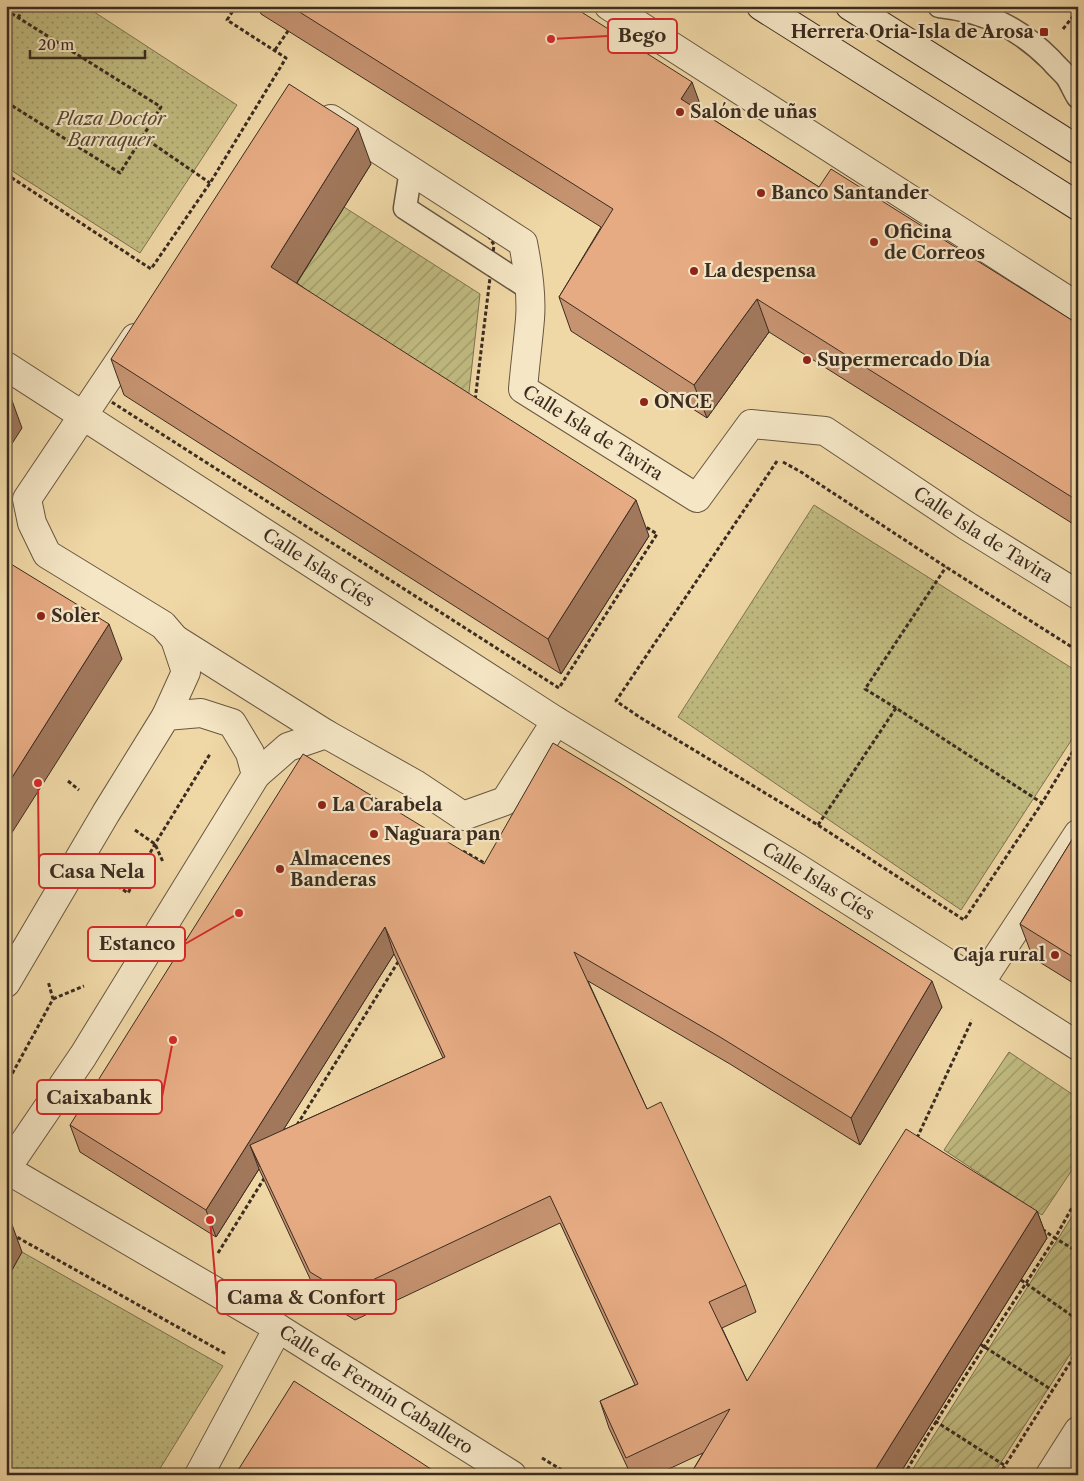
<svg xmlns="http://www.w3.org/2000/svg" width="1084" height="1481" viewBox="0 0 1084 1481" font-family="'Libre Caslon Text',serif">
  <defs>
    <pattern id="grass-dots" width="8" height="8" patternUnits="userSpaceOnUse" patternTransform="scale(1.25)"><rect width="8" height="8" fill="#c1bc81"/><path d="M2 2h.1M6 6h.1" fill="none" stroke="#9e9969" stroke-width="1.8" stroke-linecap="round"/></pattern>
    <pattern id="garden-furrows" width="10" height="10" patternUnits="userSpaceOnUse" patternTransform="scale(1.25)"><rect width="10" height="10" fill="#c1bc81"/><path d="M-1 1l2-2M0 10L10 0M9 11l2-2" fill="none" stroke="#9e9969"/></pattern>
  </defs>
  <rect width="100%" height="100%" fill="#f0d8a6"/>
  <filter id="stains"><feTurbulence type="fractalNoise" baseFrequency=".004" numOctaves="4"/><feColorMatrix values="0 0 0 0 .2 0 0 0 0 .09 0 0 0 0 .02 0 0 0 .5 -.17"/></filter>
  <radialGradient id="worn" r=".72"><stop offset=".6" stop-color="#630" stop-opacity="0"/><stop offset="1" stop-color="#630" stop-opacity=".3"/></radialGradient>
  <g fill="url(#grass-dots)" stroke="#7e7451">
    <polygon points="6,6 85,6 237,105 140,253 6,167"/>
    <polygon points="814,505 1078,672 1078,730 961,910 678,717"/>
    <polygon points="22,1252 223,1366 156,1475 6,1475 6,1281"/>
  </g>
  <g fill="url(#garden-furrows)" stroke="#7e7451">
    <polygon points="344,207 480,294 466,419 284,303"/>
    <polygon points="1009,1052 1078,1098 1078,1161 1042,1215 944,1150"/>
    <polygon points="1078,1207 1078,1342 993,1475 909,1475"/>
  </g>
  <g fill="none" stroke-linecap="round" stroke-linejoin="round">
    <g stroke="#685742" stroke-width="25">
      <g id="service">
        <path d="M939 6C985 11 1019 28 1051 60 1056 66 1062 71 1067 77 1071 83 1074 91 1078 97"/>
        <polyline points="411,170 405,208 530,289"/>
      </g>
    </g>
    <g stroke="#685742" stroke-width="30">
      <g id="minor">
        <polyline points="609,6 1078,307"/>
        <path id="s1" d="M331 119 523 243C528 268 532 294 530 319 528 343 525 365 523 389L697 498 751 424 825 431 967 526 1078 595"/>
        <polyline points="135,338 27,499 32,523 47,554 163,625 175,639 186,672 166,716"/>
        <path id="s2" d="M6 366 556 721 793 865 1078 1046"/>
        <polyline points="175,639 326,734"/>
        <polyline points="256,775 288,747 326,734 415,784 463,816 505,801 556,721"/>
        <polyline points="6,983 106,813 166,716 201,713 232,723 250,753 256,775 83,1056 6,1169"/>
        <polyline points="980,983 1078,834"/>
        <path id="s3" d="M6 1169 278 1328 512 1475"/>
        <polyline points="199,1475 278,1328"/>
        <polyline points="1050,1475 1078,1431"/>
      </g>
    </g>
    <g stroke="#3b2c21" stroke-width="30">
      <g id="secondary">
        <polyline points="761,6 1078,206"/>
        <polyline points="850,6 1078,150"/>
      </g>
    </g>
    <g stroke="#3b2c21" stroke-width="3" stroke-dasharray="4 2.5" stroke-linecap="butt">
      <polyline points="1066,8 1068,6"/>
      <polyline points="6,10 161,107 120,173 6,102"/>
      <polyline points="18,18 25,6"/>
      <polyline points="1063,29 1075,14"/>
      <polyline points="275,50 288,31"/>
      <polygon points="296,105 481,223 494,245 473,417 657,534 559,688 107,399"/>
      <polyline points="143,137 210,183"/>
      <polyline points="6,174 151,269 210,183 286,58 227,20 236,6"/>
      <polyline points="777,461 616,701 641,718 818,825 964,920 1042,803 1078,743"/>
      <polyline points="783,462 801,472 946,567 1078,651"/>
      <polyline points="896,708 865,689 946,567"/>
      <polyline points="68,781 79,790"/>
      <polyline points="818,825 896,708 1042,803"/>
      <polyline points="135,830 155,844 163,862"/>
      <polyline points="463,851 488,865"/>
      <polyline points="117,872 111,882 128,893 155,844 210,754"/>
      <polyline points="53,999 84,986"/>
      <polyline points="6,1085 53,999 48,981"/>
      <polyline points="297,1125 398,962"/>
      <polyline points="917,1138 972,1020"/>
      <polyline points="1078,1197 1055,1238 1078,1252"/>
      <polyline points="6,1231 226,1354"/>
      <polyline points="218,1253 265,1177"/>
      <polyline points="1021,1280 1078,1320"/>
      <polyline points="980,1344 1052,1390"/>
      <polyline points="935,1421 1004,1465"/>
      <polyline points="542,1458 570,1475"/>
      <path d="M904 1475C951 1394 1005 1317 1055 1238L1042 1229"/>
      <polyline points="999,1475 1078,1350"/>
    </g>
    <use href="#service" stroke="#f5e6c5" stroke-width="22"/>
    <use href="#minor" stroke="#f5e6c5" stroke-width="28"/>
    <use href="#secondary" stroke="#f5e6c5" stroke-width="28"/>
  </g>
  <g fill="#c69371" stroke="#3b2c21" fill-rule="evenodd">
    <polygon points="258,6 572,6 703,113 819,187 1078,324 1078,527 769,332 707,418 571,331 559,297 601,227 261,14"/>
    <polygon points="371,164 297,283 649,536 561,674 124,395 111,359"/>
    <polygon points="1078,830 1078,986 1033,958 1020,924"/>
    <path d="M484 864 942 1007 860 1145 730 1064 588 981 647 1109 746 1285 756 1312 722 1328 747 1381 1037 1211 1047 1238 899 1475H690L703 1453 656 1475H631L609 1428 600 1401 635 1385 560 1223 355 1320 319 1298 259 1169 216 1237 80 1152 70 1125ZM394 954 443 1058 283 1130Z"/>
  </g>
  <g fill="#a1785c" stroke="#3b2c21">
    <polygon points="692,82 704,115 681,99"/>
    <polygon points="358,128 371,164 284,303 271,267"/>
    <polygon points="757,299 769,332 707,418 694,385"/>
    <polygon points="7,387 22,428 6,453 6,388"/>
    <polygon points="636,500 649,536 561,674 548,639"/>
    <polygon points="109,624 122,659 6,842 6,787"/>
    <polygon points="385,927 394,954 260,1167 250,1145 259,1169 216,1237 206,1210"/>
    <polygon points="932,981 942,1007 860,1145 851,1118"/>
    <polygon points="7,1211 22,1252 6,1281 6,1213"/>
    <polygon points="1037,1211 1047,1238 899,1475 872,1475"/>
  </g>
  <g fill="#e6ab83" stroke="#3b2c21">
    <polygon points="290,6 572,6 692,82 681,99 819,187 831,169 1078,324 1078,501 757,299 694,385 559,297 613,209"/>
    <polygon points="289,84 358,128 271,267 636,500 548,639 111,359"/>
    <polygon points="6,561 109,624 6,787"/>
    <polygon points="553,743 621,784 932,981 851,1118 720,1037 574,952 647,1109 661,1102 746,1285 709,1302 747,1381 906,1129 1037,1211 872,1475 690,1475 730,1409 626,1458 600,1401 638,1384 550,1196 345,1293 310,1272 250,1145 445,1057 385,927 206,1210 70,1125 303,754 484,864"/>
    <polygon points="1078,830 1078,960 1020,924"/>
    <polygon points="294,1381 414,1458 440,1475 235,1475"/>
  </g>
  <g fill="#8f2418" stroke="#f5e6c5" stroke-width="2">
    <rect x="1039" y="27" width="10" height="10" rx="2.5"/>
    <circle cx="680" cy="112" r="5"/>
    <circle cx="761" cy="193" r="5"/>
    <circle cx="874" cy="242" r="5"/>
    <circle cx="694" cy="271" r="5"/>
    <circle cx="807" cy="360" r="5"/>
    <circle cx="644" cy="402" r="5"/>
    <circle cx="41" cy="616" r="5"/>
    <circle cx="322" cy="805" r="5"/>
    <circle cx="374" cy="834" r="5"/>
    <circle cx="280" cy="869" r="5"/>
    <circle cx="1055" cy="955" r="5"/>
  </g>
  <g text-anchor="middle" stroke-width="4.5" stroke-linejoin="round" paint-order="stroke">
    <g font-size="18" font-weight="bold" fill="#3b2c21" stroke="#f5e6c5" text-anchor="start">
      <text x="1034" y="38" text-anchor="end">Herrera Oria-Isla de Arosa</text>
      <text x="690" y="118">Salón de uñas</text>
      <text x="771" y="199">Banco Santander</text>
      <text x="884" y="238">Oficina<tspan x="884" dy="21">de Correos</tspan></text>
      <text x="704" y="277">La despensa</text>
      <text x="817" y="366">Supermercado Día</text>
      <text x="654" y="408">ONCE</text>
      <text x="51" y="622">Soler</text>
      <text x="332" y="811">La Carabela</text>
      <text x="384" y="840">Naguara pan</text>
      <text x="290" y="865">Almacenes<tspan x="290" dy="21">Banderas</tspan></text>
      <text x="1045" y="961" text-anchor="end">Caja rural</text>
    </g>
    <g font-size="18" font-style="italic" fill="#564934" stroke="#f5e6c5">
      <text x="111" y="125">Plaza Doctor<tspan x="111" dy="21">Barraquer</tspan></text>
    </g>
    <g font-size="18" fill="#3b2c21" stroke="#f5e6c5">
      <text dy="6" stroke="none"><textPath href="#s1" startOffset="458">Calle Isla de Tavira</textPath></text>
      <text dy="6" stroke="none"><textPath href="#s1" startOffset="936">Calle Isla de Tavira</textPath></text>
      <text dy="6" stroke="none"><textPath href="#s2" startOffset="372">Calle Islas Cíes</textPath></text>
      <text dy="6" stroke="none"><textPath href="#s2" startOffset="962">Calle Islas Cíes</textPath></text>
      <text dy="6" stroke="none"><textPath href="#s3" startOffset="431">Calle de Fermín Caballero</textPath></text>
    </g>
  </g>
  <path fill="none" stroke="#d62828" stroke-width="2" d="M551 39L608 36M38 783L39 871M239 913L185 944M173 1040L162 1097M210 1220L217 1297"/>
  <g fill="#d62828" stroke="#f5e6c5" stroke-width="2">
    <circle cx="551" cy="39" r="5"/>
    <circle cx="38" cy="783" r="5"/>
    <circle cx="239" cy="913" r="5"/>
    <circle cx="173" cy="1040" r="5"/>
    <circle cx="210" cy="1220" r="5"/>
  </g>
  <g fill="#f5e6c5" stroke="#d62828" stroke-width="2">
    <rect x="608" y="19" width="69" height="34" rx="5"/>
    <rect x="39" y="854" width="116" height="34" rx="5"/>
    <rect x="88" y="927" width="97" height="34" rx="5"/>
    <rect x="37" y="1080" width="125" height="34" rx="5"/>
    <rect x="217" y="1280" width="179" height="34" rx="5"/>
  </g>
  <g font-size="19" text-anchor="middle" font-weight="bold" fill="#3b2c21">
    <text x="642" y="42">Bego</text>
    <text x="97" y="878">Casa Nela</text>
    <text x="137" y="950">Estanco</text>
    <text x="99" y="1104">Caixabank</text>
    <text x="306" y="1304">Cama &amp; Confort</text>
  </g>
  <rect width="1084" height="1481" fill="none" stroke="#f0d8a6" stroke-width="25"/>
  <rect x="8" y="8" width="1069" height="1466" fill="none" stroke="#3b2c21" stroke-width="2.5"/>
  <rect x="12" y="12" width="1059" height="1456" fill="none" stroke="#3b2c21"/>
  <path d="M30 50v8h115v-8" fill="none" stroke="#3b2c21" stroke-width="2.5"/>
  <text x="38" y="50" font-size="15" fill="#3b2c21" stroke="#f5e6c5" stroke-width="4" paint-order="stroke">20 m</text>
  <rect width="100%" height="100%" filter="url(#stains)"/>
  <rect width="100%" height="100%" fill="url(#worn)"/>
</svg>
